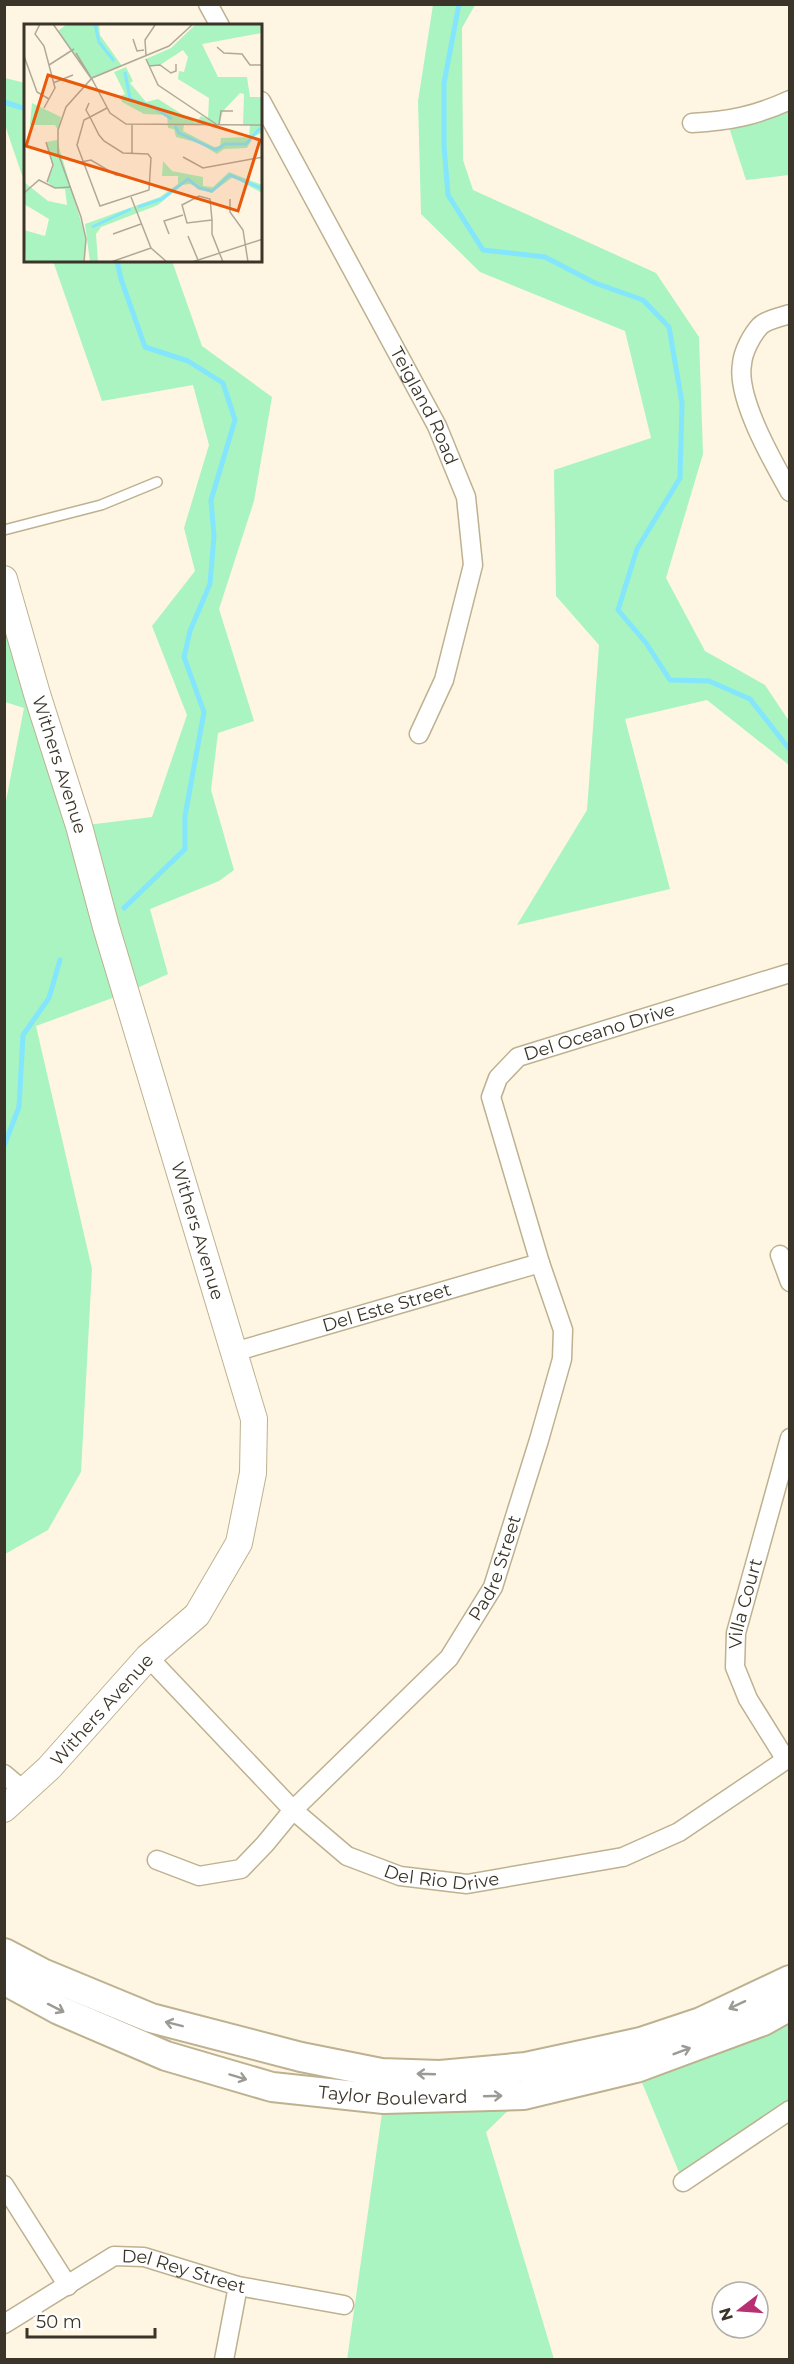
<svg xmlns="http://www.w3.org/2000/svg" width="794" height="2364" viewBox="0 0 794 2364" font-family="Montserrat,sans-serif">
  <rect width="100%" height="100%" fill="#fef6e2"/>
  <g fill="#a9f4c0">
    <polygon points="433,5 475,5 462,28 463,160 473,190 656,273 699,337 703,454 666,578 705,651 765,685 789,721 789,765 707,700 625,719 670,889 517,925 587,810 599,645 556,596 554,470 651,438 625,331 480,272 421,214 418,101"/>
    <polygon points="5,78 25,83 25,184 5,125"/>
    <polygon points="789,100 789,175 746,180 727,121"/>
    <polygon points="53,261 172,261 202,346 272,397 254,501 219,609 254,721 218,733 211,790 234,870 219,881 150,909 168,974 126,993 36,1026 92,1269 81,1472 48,1530 5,1554 4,811 24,708 5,702 4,587 79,826 152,817 187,715 152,626 195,571 184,528 209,445 193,385 102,401"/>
    <polygon points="789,2006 789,2110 683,2182 636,2068"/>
    <polygon points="524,2095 486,2132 554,2359 347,2360 384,2099"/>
  </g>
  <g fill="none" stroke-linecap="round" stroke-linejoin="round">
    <g stroke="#83e6fd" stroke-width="5">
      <polyline points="459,4 444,83 444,146 448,195 483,250 545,257 595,283 643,300 669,327 682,403 680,478 637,549 618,610 646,643 670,680 709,681 750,699 790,750"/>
      <polyline points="4,102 26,109"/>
      <polyline points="117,261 121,279 145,347 188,361 223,383 235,420 211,500 214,536 210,584 190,631 184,657 204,712 185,816 185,849 124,908"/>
      <polyline points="4,1146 19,1107 23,1035 49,998 60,960"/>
    </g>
    <g stroke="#bdb190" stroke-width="12">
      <polyline id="lane" points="4,530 101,505 157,482"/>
    </g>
    <g stroke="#bdb190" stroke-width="21">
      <g id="street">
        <polyline points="208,4 220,26"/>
        <path id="s1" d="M261 101 437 426 466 497 473 565 444 680 419 734"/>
        <path d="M692 123C729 121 755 116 790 100"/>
        <path d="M790 314C781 317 766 320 760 326 752 335 743 351 742 364 736 398 773 462 790 492"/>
        <polyline points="780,1255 790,1282"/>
        <path id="s2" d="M234 1352 540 1263"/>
        <path id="s3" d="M148 1657 293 1810 347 1856 400 1876 467 1884 623 1857 679 1832 790 1757"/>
        <path id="s4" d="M786 1760 748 1699 735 1667 736 1633 790 1438"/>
        <polyline points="4,1774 24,1791"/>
        <path id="s5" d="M157 1860 199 1876 241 1869 265 1844 293 1810 449 1658 493 1587 539 1440 562 1359 563 1330 540 1263 491 1097 498 1078 518 1057 790 973"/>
        <polyline points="683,2182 790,2110"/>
        <polyline points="4,2185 68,2286"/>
        <path id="s6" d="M4 2324 114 2256 144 2257 238 2286 344 2305"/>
        <polyline points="224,2360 238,2286"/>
      </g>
    </g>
    <g stroke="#bdb190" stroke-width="28">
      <g id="secondary">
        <path id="s7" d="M4 579 37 694 79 826 106 927 254 1419 253 1473 239 1543 197 1615 148 1657 49 1768 4 1809"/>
      </g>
    </g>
    <g stroke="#bdb190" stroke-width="32">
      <g id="primary">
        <polyline points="4,1953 42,1973 151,2018 301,2057 381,2073 440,2075 526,2067 641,2042 701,2022 790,1980"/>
        <path id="s8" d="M4 1980 59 2010 166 2056 272 2087 384 2099 524 2095 636 2068 763 2021 790 2006"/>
      </g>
    </g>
    <use href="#lane" stroke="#fff" stroke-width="9"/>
    <use href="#street" stroke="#fff" stroke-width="18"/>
    <use href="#secondary" stroke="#fff" stroke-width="26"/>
    <use href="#primary" stroke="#fff" stroke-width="28"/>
  </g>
  <defs><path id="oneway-shaft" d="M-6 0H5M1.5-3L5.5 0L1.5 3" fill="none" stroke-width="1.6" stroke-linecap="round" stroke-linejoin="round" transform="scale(1.5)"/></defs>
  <g stroke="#9c9a94">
    <use href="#oneway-shaft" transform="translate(737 2005) rotate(155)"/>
    <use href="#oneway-shaft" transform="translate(56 2008) rotate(27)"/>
    <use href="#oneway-shaft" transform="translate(174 2024) rotate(-166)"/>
    <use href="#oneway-shaft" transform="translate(682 2051) rotate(-21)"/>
    <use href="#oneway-shaft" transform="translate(426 2074) rotate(-178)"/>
    <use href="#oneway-shaft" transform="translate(238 2077) rotate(17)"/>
    <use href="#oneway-shaft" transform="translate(493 2096) rotate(-2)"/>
  </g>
  <g text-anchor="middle" stroke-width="4.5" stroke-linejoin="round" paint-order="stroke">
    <g font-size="18" fill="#3a3528" stroke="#fff">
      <text dy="6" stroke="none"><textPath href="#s1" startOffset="346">Teigland Road</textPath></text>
      <text dy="6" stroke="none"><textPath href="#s7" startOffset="194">Withers Avenue</textPath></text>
      <text dy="6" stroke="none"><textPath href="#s5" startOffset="1113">Del Oceano Drive</textPath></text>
      <text dy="6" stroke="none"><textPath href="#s7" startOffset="680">Withers Avenue</textPath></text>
      <text dy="6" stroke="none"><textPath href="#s2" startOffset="159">Del Este Street</textPath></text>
      <text dy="6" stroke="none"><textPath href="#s5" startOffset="486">Padre Street</textPath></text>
      <text dy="6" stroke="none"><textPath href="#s4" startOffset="171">Villa Court</textPath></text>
      <text transform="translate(102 1710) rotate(-48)" y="6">Withers Avenue</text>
      <text dy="6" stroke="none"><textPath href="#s3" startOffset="380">Del Rio Drive</textPath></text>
      <text dy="6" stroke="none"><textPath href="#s8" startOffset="411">Taylor Boulevard</textPath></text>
      <text dy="6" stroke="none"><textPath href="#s6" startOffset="201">Del Rey Street</textPath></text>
    </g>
  </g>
  <g transform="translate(24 24)">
    <rect width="238" height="238" fill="#fef6e2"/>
    <path d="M43 0H75L76 11 98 42 68 54 34 7ZM172 0H238V9L178 20 194 53H223L226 73H238V109L230 112 223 124 200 125 193 130 175 119 152 113 150 105 144 104 143 91 120 90 98 78 96 72 101 70 90 48 102 43 109 57 106 59 122 78 134 75 172 99 177 92 184 95 185 74 154 55 155 47 160 48 164 33 159 26 136 41 125 42 122 35 147 24ZM216 69 220 70 219 101H226L225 113 197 114 196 122 190 123 159 107 160 101H195L199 87ZM8 79 37 93 34 106 31 101H6ZM33 116 62 215 60 238H2L0 206 21 212 25 195 0 180V158L24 177 43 181 41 165 31 164 23 158 29 144 22 118ZM139 137 148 147 179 153V162L189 163 205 148 238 161V169L209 153 187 169 166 160 158 161 134 181 77 203 72 210 74 238H66L61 200 136 173 154 160V152H138Z" fill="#a9f4c0" fill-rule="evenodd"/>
    <path fill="none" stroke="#83e6fd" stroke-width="3" d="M71 0 75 18 90 37M101 48 106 75 127 82 148 95M151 102 155 109 192 126 201 120H222L236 104M114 183 138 175 164 155 175 164 188 167 206 151 239 165M68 203 107 185"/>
    <path fill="none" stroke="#b0a998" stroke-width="1.5" d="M16 0 11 10 20 22 31 64 20 84M29 0 69 57 52 29M109 15 113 27 120 26M193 23 200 29 218 30 226 41H239M0 32 13 68 25 75M122 32 121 16 131 1M122 35 134 61 192 100M25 41 50 25M125 42 136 41 147 49 152 47V40M69 57 86 89 102 100 239 101M29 59 49 51M65 79 62 86 66 93 75 111 80 117 99 129 124 130 127 134 125 166 76 182 53 121 60 96 66 93 83 84M195 101 197 87H209M22 118 29 141 23 158M108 130V100M159 133 179 144 239 133M57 138 67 136 92 151 102 152M0 169 15 156 31 164 47 163M107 173 127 224 143 238M206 175V188L219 206 224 238M188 196 163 199 158 181 175 172 186 175 188 196V210L199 238M89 210 117 200M145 210 140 197 159 191M164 212 174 236M60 238 62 215 57 193 34 129V106L42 83 68 54 145 22 169 0M87 238 127 224M168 238 239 215"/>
    <path fill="#e8590c" fill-opacity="0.15" stroke="#e8590c" stroke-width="3" d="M24 51 236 116 214 187 2 122Z"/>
    <rect width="238" height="238" fill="none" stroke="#3a3528" stroke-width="3"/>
  </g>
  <rect width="794" height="2364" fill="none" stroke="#3a3528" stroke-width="12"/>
  <g transform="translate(740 2310) rotate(253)"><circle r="28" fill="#ffffff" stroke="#b0aea9" stroke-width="1.5"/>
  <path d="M0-4.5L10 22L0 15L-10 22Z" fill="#b73071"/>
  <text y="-9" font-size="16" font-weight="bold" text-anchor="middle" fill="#3a3528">N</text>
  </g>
  <path d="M27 2328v9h128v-9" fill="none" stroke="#3a3528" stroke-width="3"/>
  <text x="36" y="2328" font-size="18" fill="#3a3528" stroke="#ffffff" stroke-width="4.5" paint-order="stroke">50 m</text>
</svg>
